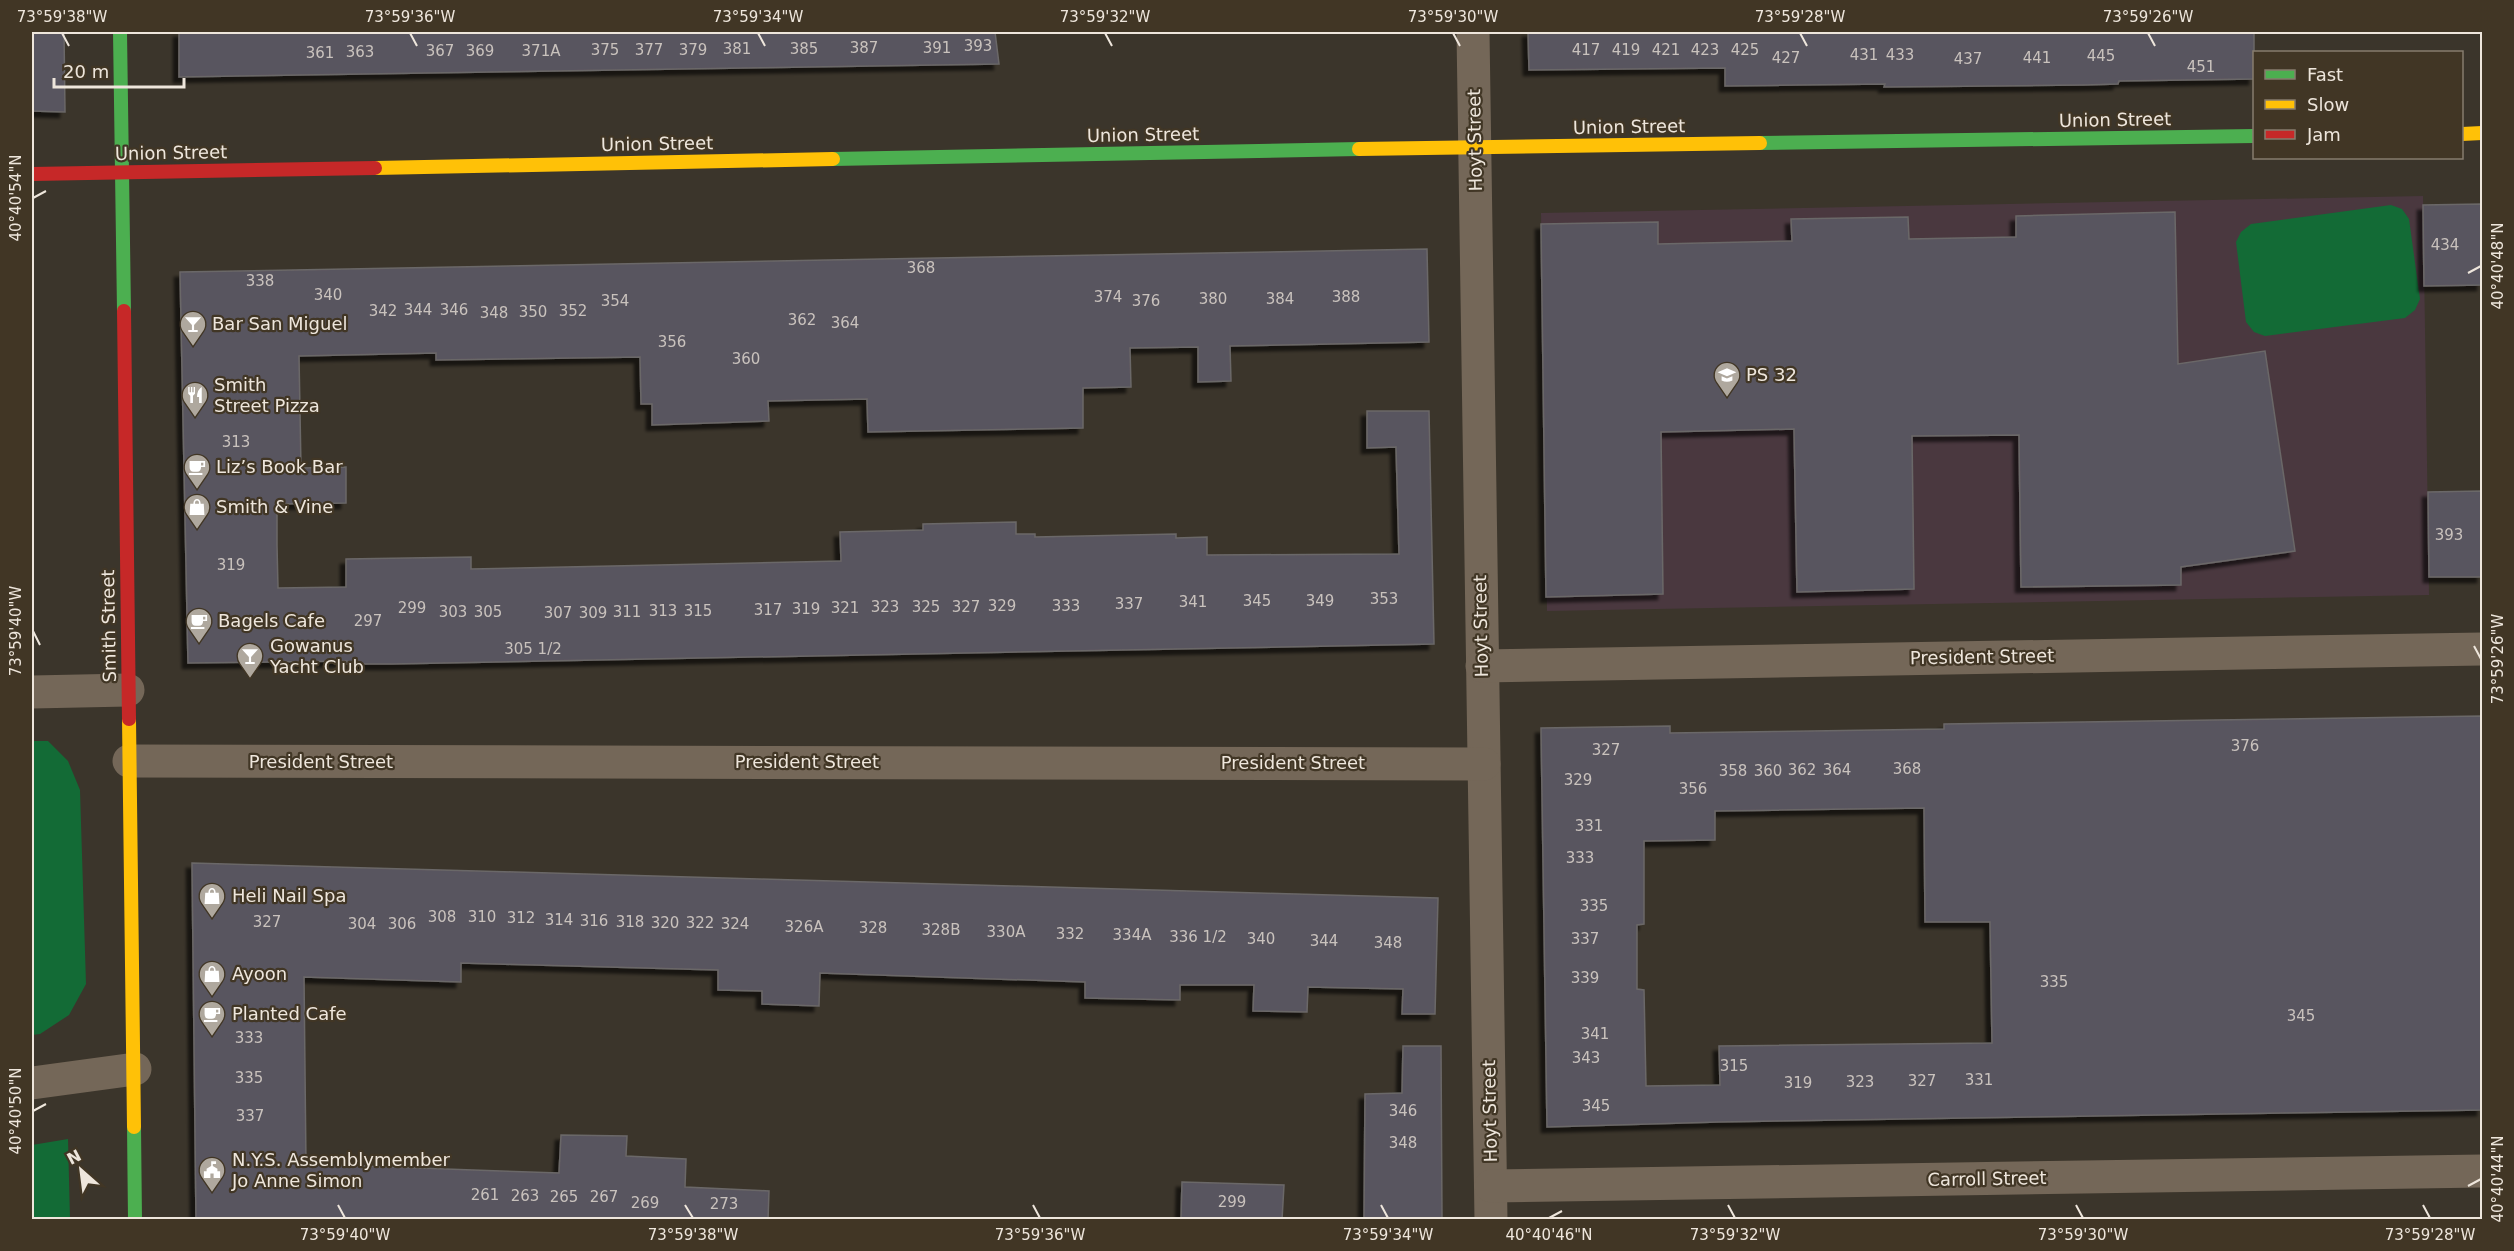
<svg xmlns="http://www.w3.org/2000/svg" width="2514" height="1251" viewBox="0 0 2514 1251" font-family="'DejaVu Sans',sans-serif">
  <defs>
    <filter id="shadow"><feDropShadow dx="-5.5" dy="5.5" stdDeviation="1.5" flood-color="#0009"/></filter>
  </defs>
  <rect width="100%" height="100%" fill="#3b352b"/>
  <polygon fill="#4a383f" points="2423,196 2429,595 1547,611 1541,213"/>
  <g fill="#136b36">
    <polygon points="2391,205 2402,209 2409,219 2420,299 2415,310 2405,318 2265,336 2254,332 2246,322 2236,242 2241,232 2251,224"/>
    <polygon points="32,741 48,741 68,761 80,790 86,984 69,1015 40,1034 32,1035"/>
    <polygon points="68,1139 70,1219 32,1219 32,1145"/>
  </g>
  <g fill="#59545f" stroke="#6b6868" stroke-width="1.5" fill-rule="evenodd" filter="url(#shadow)">
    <polygon points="32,32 64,32 65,112 32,111"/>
    <polygon points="179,32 995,32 999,64 179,77"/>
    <polygon points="1528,32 2254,32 2254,79 2119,81 2118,84 2084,85 1884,87 1885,84 1725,86 1725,68 1529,70"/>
    <polygon points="2482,204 2482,285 2424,286 2423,205"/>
    <polygon points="2175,212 2178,364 2265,351 2295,551 2181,567 2181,585 2021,587 2019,435 1912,436 1914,589 1797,592 1794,429 1661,432 1663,594 1546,597 1541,224 1658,222 1658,244 1792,241 1791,219 1908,217 1909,239 2016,237 2016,216"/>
    <polygon points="1427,249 1429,342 1230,346 1231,381 1198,382 1198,347 1130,348 1131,387 1083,388 1083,428 868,432 867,399 768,401 769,421 652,425 652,404 641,404 640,357 436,360 436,353 299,356 301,468 346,467 346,503 277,504 277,545 278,588 346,587 346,559 471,557 471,569 841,561 840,532 923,530 923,524 1016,522 1016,534 1035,534 1035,537 1176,534 1176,538 1207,537 1207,555 1399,554 1396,447 1367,448 1367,411 1429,411 1434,644 391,664 347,664 347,661 188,663 180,272"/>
    <polygon points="2482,491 2482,577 2429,577 2428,492"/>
    <path d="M2482 716V1110L1718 1122 1547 1127 1541 728 1670 726V733L1944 729V724ZM1924 808 1925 922H1990L1992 1043 1719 1046 1720 1085 1646 1086 1644 990 1637 989V925L1644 924V841L1715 840V811Z"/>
    <polygon points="192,863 1438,898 1435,1014 1402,1014 1403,989 1308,987 1307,1012 1253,1011 1254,985 1180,985 1180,1000 1085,998 1085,982 820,973 819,1006 762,1004 762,991 718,990 718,970 461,963 461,982 304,977 306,1164 559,1173 561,1135 627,1136 626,1156 686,1159 685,1187 769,1191 768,1220 196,1220"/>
    <polygon points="1403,1046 1441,1046 1442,1220 1364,1220 1365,1094 1402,1093"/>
    <polygon points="1182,1182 1284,1185 1282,1220 1181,1220"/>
  </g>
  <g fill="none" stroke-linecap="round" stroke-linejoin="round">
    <g stroke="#746758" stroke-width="33">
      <polyline points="1473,32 1491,1220"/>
      <polyline points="1482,666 2482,649"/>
      <polyline points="32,692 128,690"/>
      <polyline points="129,761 1484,764"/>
      <polyline points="32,1083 135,1069"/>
      <polyline points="1491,1186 2482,1171"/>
    </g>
    <g stroke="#4caf50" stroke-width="14">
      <polyline points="120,32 124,311"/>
      <polyline points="1760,143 2254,136"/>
      <polyline points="833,159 1359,149"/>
      <polyline points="134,1127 135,1220"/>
    </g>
    <g stroke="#ffc107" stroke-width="14">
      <polyline points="2462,134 2482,133"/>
      <polyline points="1359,149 1760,143"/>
      <polyline points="375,168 833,159"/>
      <polyline points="129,719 134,1127"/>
    </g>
    <g stroke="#c62828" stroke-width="14">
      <polyline points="32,174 375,168"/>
      <polyline points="124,311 129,719"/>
    </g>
  </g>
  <path fill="none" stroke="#eee6dc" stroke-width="2" d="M62 33 69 46M410 33 417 46M758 33 765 46M1105 33 1112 46M1453 33 1460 46M1800 33 1807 46M2148 33 2155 46M33 198 46 191M2468 273 2481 266M33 631 40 645M2474 646 2481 659M33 1111 46 1104M2468 1186 2481 1179M338 1205 345 1218M685 1205 693 1218M1033 1205 1040 1218M1381 1205 1388 1218M1728 1205 1735 1218M2076 1205 2083 1218M2423 1205 2430 1218M1549 1218 1562 1211"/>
  <defs>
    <g id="bar-pin" transform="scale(1.35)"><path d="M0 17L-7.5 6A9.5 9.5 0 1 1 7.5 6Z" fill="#afa89e" stroke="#413625"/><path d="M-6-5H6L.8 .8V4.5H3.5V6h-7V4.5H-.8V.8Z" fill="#fff"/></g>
    <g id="school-pin" transform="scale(1.35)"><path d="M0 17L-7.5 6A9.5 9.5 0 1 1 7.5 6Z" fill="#afa89e" stroke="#413625"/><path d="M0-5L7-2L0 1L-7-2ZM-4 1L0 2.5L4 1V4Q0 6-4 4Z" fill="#fff"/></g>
    <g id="restaurant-pin" transform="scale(1.35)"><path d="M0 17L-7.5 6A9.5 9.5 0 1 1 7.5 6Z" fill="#afa89e" stroke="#413625"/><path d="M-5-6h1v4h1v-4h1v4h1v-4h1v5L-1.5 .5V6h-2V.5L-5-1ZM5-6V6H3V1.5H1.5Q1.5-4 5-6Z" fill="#fff"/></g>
    <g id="cafe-pin" transform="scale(1.35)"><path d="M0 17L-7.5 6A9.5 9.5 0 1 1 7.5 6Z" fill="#afa89e" stroke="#413625"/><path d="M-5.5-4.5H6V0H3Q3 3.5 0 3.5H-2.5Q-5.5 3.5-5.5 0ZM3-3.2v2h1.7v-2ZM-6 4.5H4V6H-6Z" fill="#fff"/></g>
    <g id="shop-pin" transform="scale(1.35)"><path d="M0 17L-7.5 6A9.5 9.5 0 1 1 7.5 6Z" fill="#afa89e" stroke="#413625"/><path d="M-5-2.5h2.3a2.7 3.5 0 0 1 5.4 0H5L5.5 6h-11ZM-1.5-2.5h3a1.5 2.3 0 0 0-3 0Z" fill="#fff"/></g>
    <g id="civic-pin" transform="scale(1.35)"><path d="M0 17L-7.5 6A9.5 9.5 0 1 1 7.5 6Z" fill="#afa89e" stroke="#413625"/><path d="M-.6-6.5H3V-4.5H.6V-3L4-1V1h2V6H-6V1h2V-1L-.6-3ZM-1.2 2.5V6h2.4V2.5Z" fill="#fff"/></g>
  </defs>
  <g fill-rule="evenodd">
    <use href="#bar-pin" x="193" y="324"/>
    <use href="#school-pin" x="1727" y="375"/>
    <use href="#restaurant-pin" x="195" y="395"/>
    <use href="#cafe-pin" x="197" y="467"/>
    <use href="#shop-pin" x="197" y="507"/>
    <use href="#cafe-pin" x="199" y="621"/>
    <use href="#bar-pin" x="250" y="656"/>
    <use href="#shop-pin" x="212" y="896"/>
    <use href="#shop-pin" x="212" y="974"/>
    <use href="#cafe-pin" x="212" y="1014"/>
    <use href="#civic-pin" x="212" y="1170"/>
  </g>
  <g text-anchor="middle" stroke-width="4.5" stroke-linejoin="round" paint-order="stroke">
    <g font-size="15" fill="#c9c2bd">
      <text x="978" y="51">393</text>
      <text x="864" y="53">387</text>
      <text x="937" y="53">391</text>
      <text x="737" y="54">381</text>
      <text x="804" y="54">385</text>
      <text x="605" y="55">375</text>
      <text x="649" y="55">377</text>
      <text x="693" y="55">379</text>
      <text x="1586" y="55">417</text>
      <text x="1626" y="55">419</text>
      <text x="1666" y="55">421</text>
      <text x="1705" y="55">423</text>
      <text x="1745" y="55">425</text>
      <text x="440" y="56">367</text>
      <text x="480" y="56">369</text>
      <text x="541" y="56">371A</text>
      <text x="360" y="57">363</text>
      <text x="320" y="58">361</text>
      <text x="1864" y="60">431</text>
      <text x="1900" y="60">433</text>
      <text x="2101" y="61">445</text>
      <text x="1786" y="63">427</text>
      <text x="2037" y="63">441</text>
      <text x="1968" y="64">437</text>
      <text x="2201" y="72">451</text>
      <text x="2445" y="250">434</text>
      <text x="921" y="273">368</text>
      <text x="260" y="286">338</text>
      <text x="328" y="300">340</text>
      <text x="1108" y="302">374</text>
      <text x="1346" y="302">388</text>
      <text x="1213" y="304">380</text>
      <text x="1280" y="304">384</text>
      <text x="615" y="306">354</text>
      <text x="1146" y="306">376</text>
      <text x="418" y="315">344</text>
      <text x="454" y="315">346</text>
      <text x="383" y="316">342</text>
      <text x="573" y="316">352</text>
      <text x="533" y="317">350</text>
      <text x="494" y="318">348</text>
      <text x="802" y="325">362</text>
      <text x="845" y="328">364</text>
      <text x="672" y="347">356</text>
      <text x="746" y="364">360</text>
      <text x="236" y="447">313</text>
      <text x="2449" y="540">393</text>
      <text x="231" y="570">319</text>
      <text x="1384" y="604">353</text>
      <text x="1257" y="606">345</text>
      <text x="1320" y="606">349</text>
      <text x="1193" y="607">341</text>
      <text x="1129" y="609">337</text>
      <text x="1002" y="611">329</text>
      <text x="1066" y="611">333</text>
      <text x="885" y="612">323</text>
      <text x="926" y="612">325</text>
      <text x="966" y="612">327</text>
      <text x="412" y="613">299</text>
      <text x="845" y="613">321</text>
      <text x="806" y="614">319</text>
      <text x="768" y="615">317</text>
      <text x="663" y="616">313</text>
      <text x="698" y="616">315</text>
      <text x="453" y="617">303</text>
      <text x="488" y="617">305</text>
      <text x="627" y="617">311</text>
      <text x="558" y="618">307</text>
      <text x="593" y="618">309</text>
      <text x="368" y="626">297</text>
      <text x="533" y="654">305 1/2</text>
      <text x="2245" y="751">376</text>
      <text x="1606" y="755">327</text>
      <text x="1907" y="774">368</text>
      <text x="1802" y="775">362</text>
      <text x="1837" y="775">364</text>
      <text x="1733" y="776">358</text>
      <text x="1768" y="776">360</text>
      <text x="1578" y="785">329</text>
      <text x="1693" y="794">356</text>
      <text x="1589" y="831">331</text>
      <text x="1580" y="863">333</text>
      <text x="1594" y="911">335</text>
      <text x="442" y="922">308</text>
      <text x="482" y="922">310</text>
      <text x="521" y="923">312</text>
      <text x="559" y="925">314</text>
      <text x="594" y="926">316</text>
      <text x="267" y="927">327</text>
      <text x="630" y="927">318</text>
      <text x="665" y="928">320</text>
      <text x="700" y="928">322</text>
      <text x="362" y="929">304</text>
      <text x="402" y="929">306</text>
      <text x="735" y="929">324</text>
      <text x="804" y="932">326A</text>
      <text x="873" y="933">328</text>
      <text x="941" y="935">328B</text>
      <text x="1006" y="937">330A</text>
      <text x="1070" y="939">332</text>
      <text x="1132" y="940">334A</text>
      <text x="1198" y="942">336 1/2</text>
      <text x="1261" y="944">340</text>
      <text x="1585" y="944">337</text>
      <text x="1324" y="946">344</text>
      <text x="1388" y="948">348</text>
      <text x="1585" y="983">339</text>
      <text x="2054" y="987">335</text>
      <text x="2301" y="1021">345</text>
      <text x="1595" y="1039">341</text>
      <text x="249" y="1043">333</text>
      <text x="1586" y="1063">343</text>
      <text x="1734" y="1071">315</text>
      <text x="249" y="1083">335</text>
      <text x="1979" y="1085">331</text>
      <text x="1922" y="1086">327</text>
      <text x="1860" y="1087">323</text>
      <text x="1798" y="1088">319</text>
      <text x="1596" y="1111">345</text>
      <text x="1403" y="1116">346</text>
      <text x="250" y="1121">337</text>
      <text x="1403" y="1148">348</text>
      <text x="485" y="1200">261</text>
      <text x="525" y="1201">263</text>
      <text x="564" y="1202">265</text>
      <text x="604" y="1202">267</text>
      <text x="1232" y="1207">299</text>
      <text x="645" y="1208">269</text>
      <text x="724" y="1209">273</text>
    </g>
    <g font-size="18" fill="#eee6dc" stroke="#413625">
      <text transform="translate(2115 120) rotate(-1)" y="6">Union Street</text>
      <text transform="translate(1629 127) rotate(-1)" y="6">Union Street</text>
      <text transform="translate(1143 135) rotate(-1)" y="6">Union Street</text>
      <text transform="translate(1475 140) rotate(-91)" y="6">Hoyt Street</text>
      <text transform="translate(657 144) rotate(-1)" y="6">Union Street</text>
      <text transform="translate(171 153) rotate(-1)" y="6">Union Street</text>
      <text transform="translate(109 626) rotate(-91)" y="6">Smith Street</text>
      <text transform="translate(1481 626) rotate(-91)" y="6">Hoyt Street</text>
      <text transform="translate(1982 657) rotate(-1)" y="6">President Street</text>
      <text x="321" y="768">President Street</text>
      <text x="807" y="768">President Street</text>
      <text x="1293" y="769">President Street</text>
      <text transform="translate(1490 1111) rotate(-91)" y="6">Hoyt Street</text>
      <text transform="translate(1987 1179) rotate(-1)" y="6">Carroll Street</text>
    </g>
    <g font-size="18" fill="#eee6dc" stroke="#413625" text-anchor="start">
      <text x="212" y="330">Bar San Miguel</text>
      <text x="1746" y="381">PS 32</text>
      <text x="214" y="391">Smith<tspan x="214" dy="21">Street Pizza</tspan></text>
      <text x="216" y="473">Liz’s Book Bar</text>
      <text x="216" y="513">Smith &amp; Vine</text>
      <text x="218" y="627">Bagels Cafe</text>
      <text x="270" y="652">Gowanus<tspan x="270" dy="21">Yacht Club</tspan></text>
      <text x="232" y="902">Heli Nail Spa</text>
      <text x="232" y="980">Ayoon</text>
      <text x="232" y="1020">Planted Cafe</text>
      <text x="232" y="1166">N.Y.S. Assemblymember<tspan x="232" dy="21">Jo Anne Simon</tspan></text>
    </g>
  </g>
  <rect width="2514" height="1251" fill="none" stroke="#413625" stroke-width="66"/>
  <rect x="2253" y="51" width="210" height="108" fill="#413625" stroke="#867c6e" stroke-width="1.5"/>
  <rect x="2265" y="70" width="30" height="9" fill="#4caf50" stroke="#867c6e" stroke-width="1.5"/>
  <text x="2307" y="81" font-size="18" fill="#eee6dc">Fast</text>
  <rect x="2265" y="100" width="30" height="9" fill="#ffc107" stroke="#867c6e" stroke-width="1.5"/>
  <text x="2307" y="111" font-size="18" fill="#eee6dc">Slow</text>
  <rect x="2265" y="130" width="30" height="9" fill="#c62828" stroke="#867c6e" stroke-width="1.5"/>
  <text x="2307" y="141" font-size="18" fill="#eee6dc">Jam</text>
  <g transform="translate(81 1170) rotate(332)" stroke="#413625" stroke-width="4.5" paint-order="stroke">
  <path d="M0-4.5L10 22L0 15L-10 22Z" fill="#eee6dc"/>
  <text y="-9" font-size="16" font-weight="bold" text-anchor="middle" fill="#eee6dc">N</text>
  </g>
  <path d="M54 78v9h130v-9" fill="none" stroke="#eee6dc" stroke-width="3"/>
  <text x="63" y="78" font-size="18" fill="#eee6dc" stroke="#413625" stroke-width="4.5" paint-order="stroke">20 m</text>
  <rect x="33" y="33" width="2448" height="1185" fill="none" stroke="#eee6dc" stroke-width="2"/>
  <g font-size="15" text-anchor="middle" fill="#eee6dc">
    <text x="62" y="22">73°59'38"W</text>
    <text x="410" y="22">73°59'36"W</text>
    <text x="758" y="22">73°59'34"W</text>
    <text x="1105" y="22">73°59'32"W</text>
    <text x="1453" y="22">73°59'30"W</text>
    <text x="1800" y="22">73°59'28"W</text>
    <text x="2148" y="22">73°59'26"W</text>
    <text transform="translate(16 198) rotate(-90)" y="5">40°40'54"N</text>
    <text transform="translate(2498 266) rotate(-90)" y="5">40°40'48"N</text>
    <text transform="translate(16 631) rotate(-90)" y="5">73°59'40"W</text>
    <text transform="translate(2498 659) rotate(-90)" y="5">73°59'26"W</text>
    <text transform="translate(16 1111) rotate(-90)" y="5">40°40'50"N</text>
    <text transform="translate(2498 1179) rotate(-90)" y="5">40°40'44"N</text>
    <text x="345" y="1240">73°59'40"W</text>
    <text x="693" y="1240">73°59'38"W</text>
    <text x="1040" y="1240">73°59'36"W</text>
    <text x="1388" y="1240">73°59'34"W</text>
    <text x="1549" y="1240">40°40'46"N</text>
    <text x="1735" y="1240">73°59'32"W</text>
    <text x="2083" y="1240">73°59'30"W</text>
    <text x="2430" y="1240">73°59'28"W</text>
  </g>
</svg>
